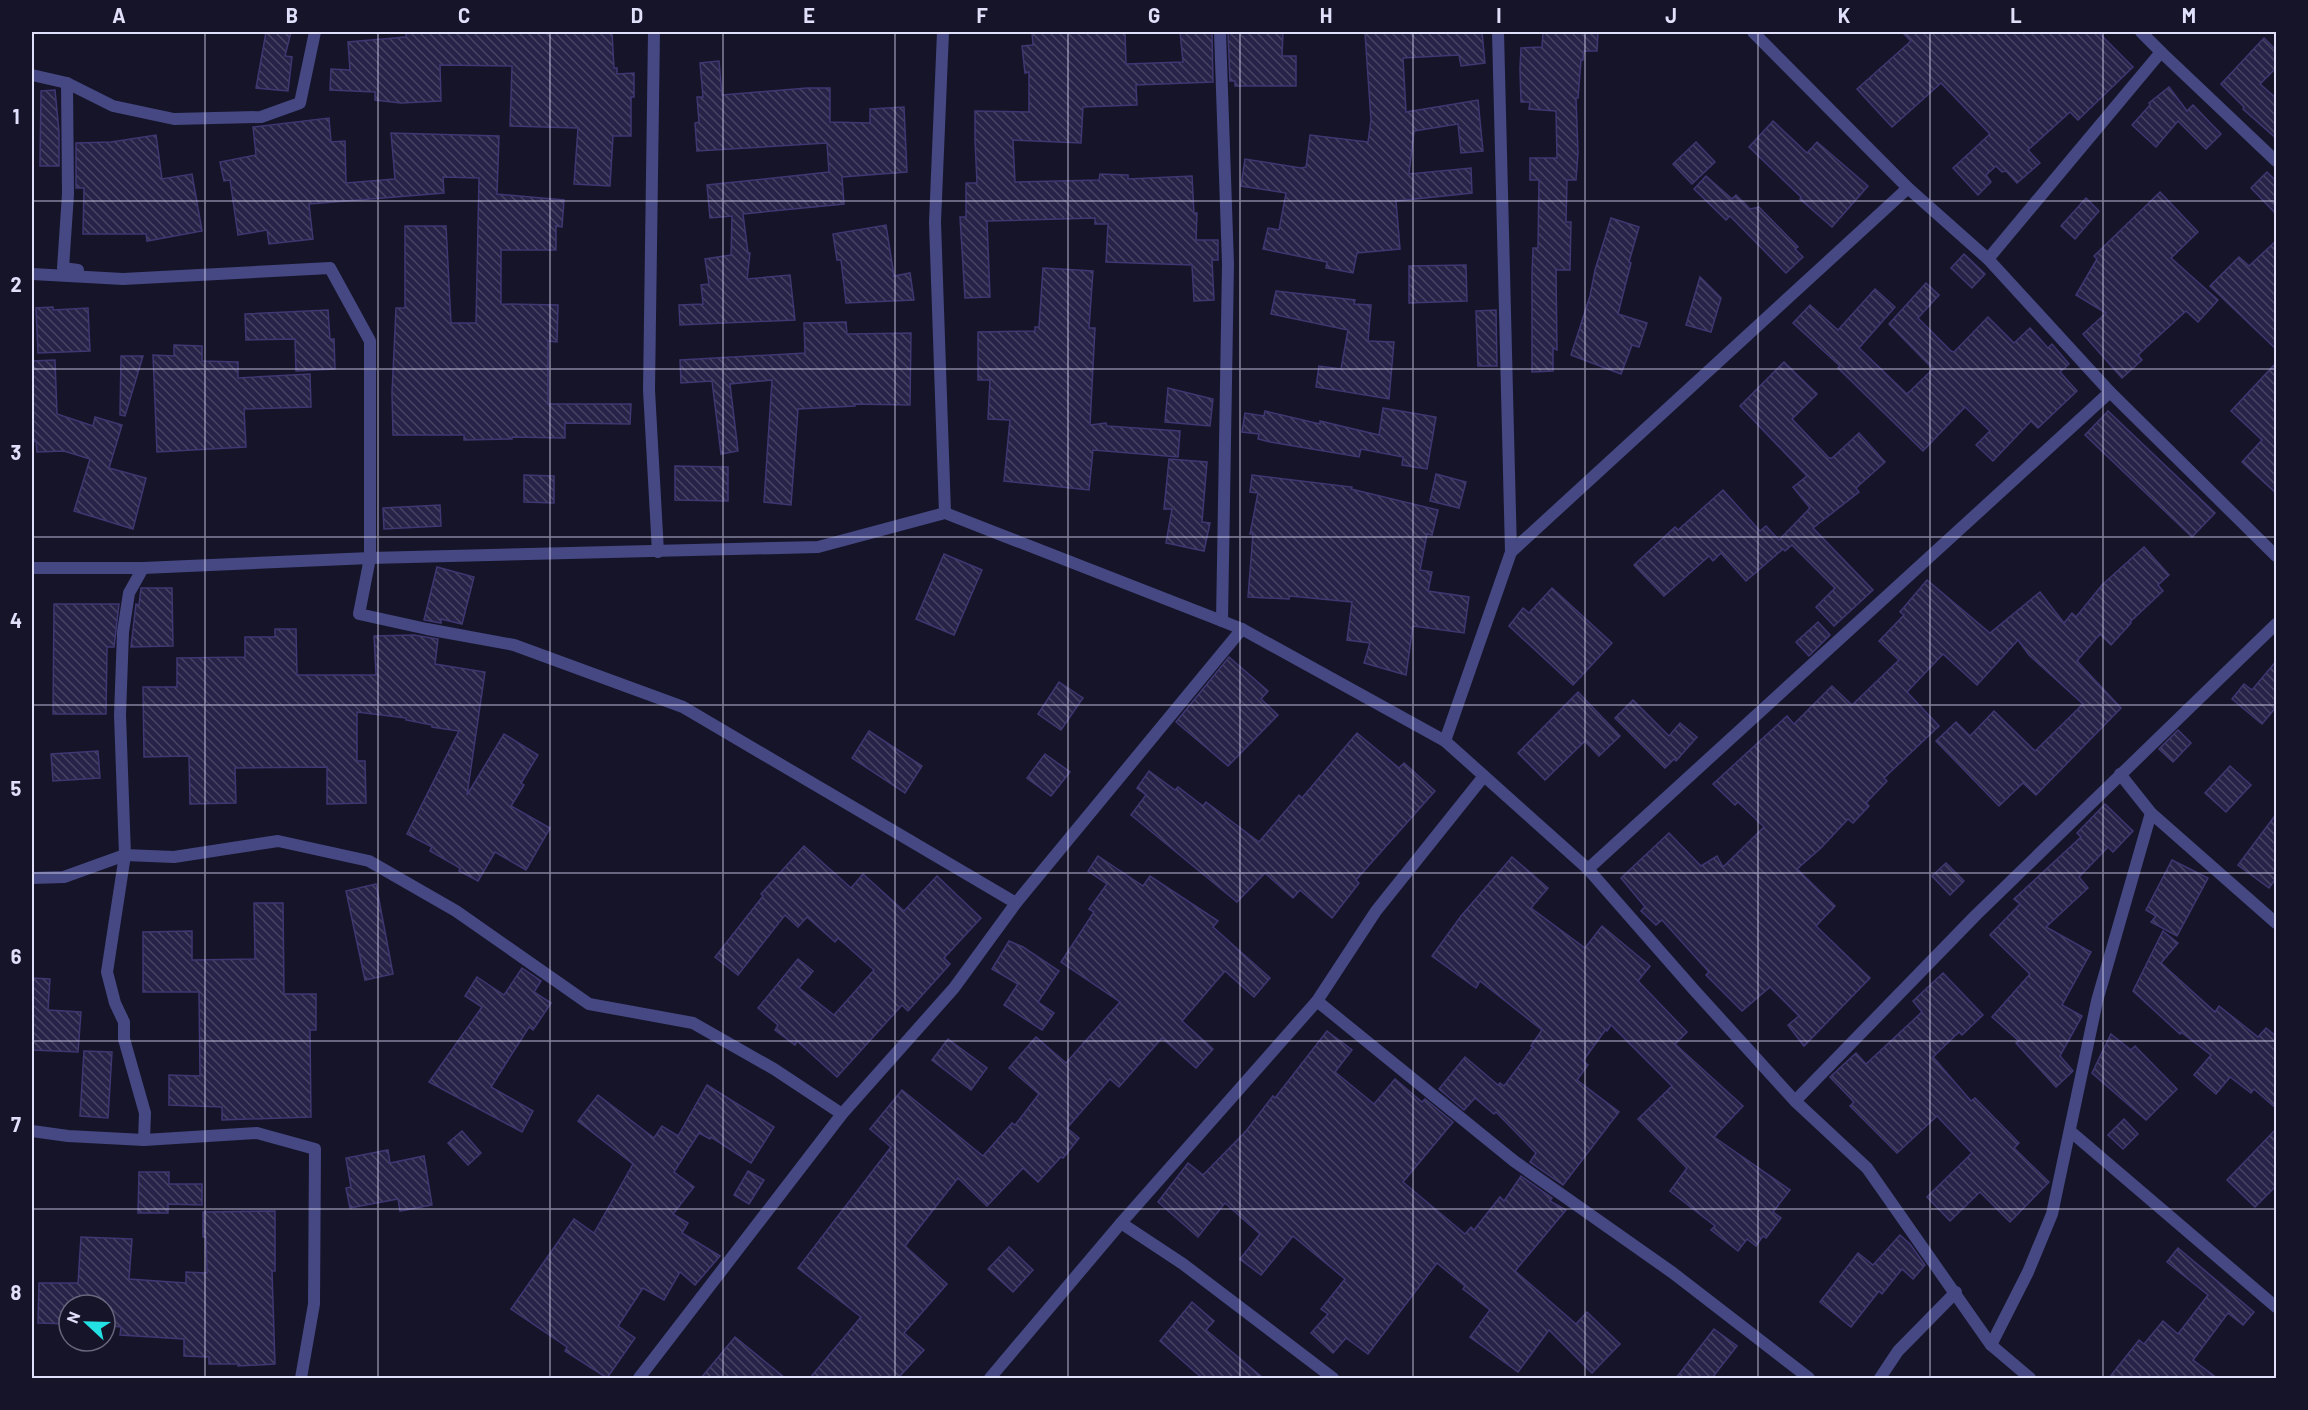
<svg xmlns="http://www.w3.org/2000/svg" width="2308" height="1410" viewBox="0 0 2308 1410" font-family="Barlow,sans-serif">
  <defs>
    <pattern id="building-back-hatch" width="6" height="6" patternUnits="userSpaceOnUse" patternTransform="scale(1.5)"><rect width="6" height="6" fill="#272348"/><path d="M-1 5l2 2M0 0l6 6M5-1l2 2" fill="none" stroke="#464363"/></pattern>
  </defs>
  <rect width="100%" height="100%" fill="#161429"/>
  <g fill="url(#building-back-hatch)" stroke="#3e3771" stroke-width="1.5">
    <polygon points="266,32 291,32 285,56 292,57 288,91 256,88"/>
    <polygon points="406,32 612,32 614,68 617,68 617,74 634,73 634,97 631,97 631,136 613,136 610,186 574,184 578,128 510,126 512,66 440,65 441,101 401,103 375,100 375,92 330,90 331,69 350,70 348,42 406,37"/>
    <polygon points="1032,32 1125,32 1126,64 1183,62 1180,32 1212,32 1213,82 1136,85 1137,105 1083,107 1081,143 1013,140 1015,182 1099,180 1100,174 1128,175 1128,179 1192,176 1194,213 1197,213 1196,240 1218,240 1218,260 1212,260 1214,300 1194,301 1192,265 1106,262 1108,224 1095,224 1095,218 987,221 990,297 965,298 960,217 966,217 966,183 977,183 975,140 975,111 1029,112 1029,72 1025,73 1022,46 1033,45"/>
    <polygon points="1228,32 1283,32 1282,56 1296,56 1296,86 1235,86 1235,81 1230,81"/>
    <polygon points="1388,32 1482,32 1485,63 1461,66 1459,55 1403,58 1406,112 1478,100 1483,151 1461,153 1458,124 1414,131 1409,174 1471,168 1472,193 1396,201 1400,249 1357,253 1353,273 1326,268 1327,262 1263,249 1268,228 1279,230 1286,193 1241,186 1245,159 1301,168 1306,167 1310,135 1368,142 1371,120 1365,33"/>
    <polygon points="1543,32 1598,32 1597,51 1584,51 1583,60 1581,60 1578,98 1576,98 1578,153 1576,180 1567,180 1566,222 1571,222 1570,270 1556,270 1557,350 1553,348 1553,371 1532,372 1532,274 1533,248 1538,248 1539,180 1530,180 1530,158 1557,158 1556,111 1529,109 1530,102 1521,102 1520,69 1521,48 1542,47"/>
    <polygon points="1902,32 2098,32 2133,67 2078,120 2070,112 2028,150 2040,163 2017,183 2006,171 2002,172 1996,166 1986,175 1991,182 1978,195 1953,168 1990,134 1941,83 1892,127 1857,89 1911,41"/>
    <polygon points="2264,38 2277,51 2277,67 2260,84 2277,99 2277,139 2243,109 2244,107 2221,84"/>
    <polygon points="719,61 722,95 807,88 830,88 830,122 870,123 870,109 904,107 907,172 842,177 844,204 743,214 748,253 750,253 747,279 790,275 795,320 680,325 679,305 703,304 701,285 709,284 705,259 731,255 732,216 710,218 707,185 829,172 827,143 697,151 695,123 699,122 697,97 703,97 700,63"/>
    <polygon points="2169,87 2187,111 2193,105 2221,134 2206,149 2178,121 2156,147 2132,125 2150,105 2149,103"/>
    <polygon points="55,90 59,132 59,166 40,166 41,91"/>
    <polygon points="329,118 331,142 345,141 346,183 395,179 391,133 499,136 497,194 564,200 562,227 556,226 556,250 501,250 501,304 558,305 557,342 548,341 548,404 631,404 630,424 565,423 565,438 512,437 512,439 464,440 464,435 393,435 392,393 396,308 405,308 405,226 446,226 451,323 476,323 479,178 443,177 444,193 309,204 313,239 269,244 267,230 238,235 230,180 224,181 220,162 256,155 253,127"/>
    <polygon points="1773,121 1807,153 1817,142 1868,186 1832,227 1800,199 1801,197 1749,147"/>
    <polygon points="156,135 162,179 192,174 202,231 147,241 146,234 83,234 84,188 76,188 76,143 111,142"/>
    <polygon points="1696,142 1715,162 1692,184 1673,164"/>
    <polygon points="2267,172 2277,182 2277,215 2251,188"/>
    <polygon points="1706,176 1732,199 1736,195 1750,209 1759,207 1798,247 1795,249 1803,257 1786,273 1730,216 1726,220 1694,189"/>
    <polygon points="2160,192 2198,232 2171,258 2218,300 2198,322 2186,311 2138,355 2142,360 2122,378 2083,334 2106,313 2076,295 2097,259 2094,256"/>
    <polygon points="2086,198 2099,211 2075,239 2061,226"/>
    <polygon points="1611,218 1639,227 1629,262 1631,263 1618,314 1647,323 1639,347 1632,345 1621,374 1571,355 1590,296 1595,270"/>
    <polygon points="886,225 894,276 910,273 914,300 846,303 841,260 837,260 833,234"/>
    <polygon points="2277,240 2277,350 2210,286 2239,257 2249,266"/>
    <polygon points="1964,254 1985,274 1972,288 1951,268"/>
    <polygon points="1466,265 1467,301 1409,303 1409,266"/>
    <polygon points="1043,268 1093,271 1089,328 1095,328 1090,425 1106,423 1107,426 1180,431 1178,457 1093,450 1089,490 1004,481 1010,420 988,419 990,380 978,380 978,332 1035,331 1035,327 1039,327"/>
    <polygon points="1700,277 1721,298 1711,332 1686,325"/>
    <polygon points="1926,283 1939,295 1918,318 1951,351 1954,352 1988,317 2014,343 2030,328 2048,348 2052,344 2069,364 2060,372 2077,391 2038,428 2031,421 1993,461 1976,445 1990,431 1965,407 1923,451 1838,368 1840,366 1793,323 1810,305 1838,330 1875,289 1895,307 1859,348 1907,394 1933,369 1889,324"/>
    <polygon points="1276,291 1355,300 1354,304 1371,305 1368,341 1394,342 1389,399 1316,387 1319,366 1341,369 1348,330 1271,314"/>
    <polygon points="53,307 53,310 88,308 90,351 38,353 36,308"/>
    <polygon points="328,310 330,339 334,339 335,369 296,371 295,339 246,340 245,314"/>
    <polygon points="1496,310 1497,366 1478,366 1476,311"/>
    <polygon points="846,322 847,334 911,333 910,405 855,404 855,406 798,409 791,505 764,502 772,380 730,384 738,451 721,454 712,381 681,383 680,360 805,353 804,323"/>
    <polygon points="174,345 202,346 202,361 238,362 238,378 310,374 311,407 244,409 246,447 157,452 153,355 174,356"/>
    <polygon points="121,356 143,356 125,416 120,415"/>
    <polygon points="55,360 57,414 93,426 95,417 122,425 109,468 146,478 133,529 74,511 90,459 64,451 37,452 36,441 32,442 32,361"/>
    <polygon points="1784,362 1817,394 1792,419 1829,458 1832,458 1859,433 1885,462 1856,488 1859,492 1813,528 1873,590 1834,626 1816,607 1835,588 1792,545 1785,551 1783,549 1746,581 1721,553 1713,561 1709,556 1664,596 1634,565 1675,527 1678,530 1723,490 1760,531 1766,526 1779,540 1810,508 1793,487 1807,476 1740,406"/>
    <polygon points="2277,362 2277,494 2242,462 2262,440 2231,411"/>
    <polygon points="1168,388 1213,399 1210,426 1165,422"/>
    <polygon points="1383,408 1436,417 1427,469 1402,465 1403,457 1361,449 1359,457 1270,442 1258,439 1259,434 1242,432 1245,413 1264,416 1265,411 1320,424 1320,421 1379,435"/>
    <polygon points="2108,411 2215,513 2192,537 2085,435"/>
    <polygon points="1169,459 1207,462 1202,522 1210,523 1204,551 1166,543 1172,509 1164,509"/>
    <polygon points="675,466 728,467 728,501 675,500"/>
    <polygon points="1436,474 1466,482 1459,508 1430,501"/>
    <polygon points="524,475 554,476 554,503 524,502"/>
    <polygon points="1252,475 1352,487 1351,489 1438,510 1432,535 1427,534 1420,570 1432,572 1428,591 1469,597 1464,633 1413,626 1406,675 1364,663 1370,643 1347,640 1352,602 1290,596 1289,599 1248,597 1253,534 1250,534 1258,493 1250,492"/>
    <polygon points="440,505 441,526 384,529 383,508"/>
    <polygon points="2144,547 2169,575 2158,585 2163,591 2130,622 2131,623 2111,645 2100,634 2077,661 2121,708 2036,795 2023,783 1999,806 1936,741 1956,722 1970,736 1994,711 2035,751 2083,704 2029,655 2018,640 1977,685 1943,654 1907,692 1939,726 1884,778 1887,781 1866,803 1869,806 1853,823 1848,819 1821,848 1797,869 1835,906 1816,926 1870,978 1804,1046 1788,1025 1799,1016 1770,987 1742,1011 1706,975 1709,972 1662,920 1656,925 1641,911 1645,907 1621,878 1669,833 1701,866 1717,856 1723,867 1764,827 1738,802 1735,805 1713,784 1787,716 1794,724 1832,686 1852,705 1899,660 1879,641 1904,615 1900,612 1927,580 1990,633 2040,592 2064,623 2072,613 2076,617 2102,585"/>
    <polygon points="944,554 982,570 954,635 916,619"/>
    <polygon points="437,567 474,577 462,624 441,619 441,623 424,620"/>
    <polygon points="141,588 172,588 173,646 131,647 136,604 139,605"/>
    <polygon points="1552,588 1612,643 1573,685 1509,626 1523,608 1529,613"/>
    <polygon points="54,604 119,604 114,647 107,647 106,714 53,714"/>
    <polygon points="1818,622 1830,635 1809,656 1796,642"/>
    <polygon points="275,629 296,629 297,675 376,675 374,636 414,635 438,639 435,664 485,672 467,795 504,734 538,755 521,783 524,785 511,806 550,828 526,870 495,852 478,881 459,871 460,868 430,851 432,847 407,834 459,731 432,727 432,725 406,720 406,718 357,712 357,761 365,761 366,803 327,804 327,767 235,768 236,803 190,804 189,756 144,757 143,687 177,687 177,658 245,657 245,637 275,637"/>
    <polygon points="1229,657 1268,691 1261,699 1278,715 1228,766 1176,722"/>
    <polygon points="2277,660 2277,706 2262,724 2232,699 2244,684 2252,690"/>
    <polygon points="1059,682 1083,698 1061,730 1038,714"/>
    <polygon points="1578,692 1620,736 1599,756 1585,741 1545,780 1518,753"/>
    <polygon points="1633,700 1669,736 1680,723 1697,737 1676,761 1674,759 1665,768 1615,718"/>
    <polygon points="2178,730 2191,743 2173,762 2159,749"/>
    <polygon points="869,731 922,766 905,793 852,758"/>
    <polygon points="1357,733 1399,768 1404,763 1435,791 1356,880 1359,883 1332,918 1300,890 1293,898 1265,873 1237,902 1131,815 1146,795 1137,788 1149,771 1175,790 1178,787 1203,806 1206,802 1259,842 1299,795 1302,798"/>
    <polygon points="98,751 100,778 53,781 51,754"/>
    <polygon points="1045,754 1070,772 1051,796 1027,778"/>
    <polygon points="2230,766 2251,785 2226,812 2205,793"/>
    <polygon points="2105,804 2133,831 2113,852 2108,847 2079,877 2088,888 2046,927 2091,952 2062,1005 2082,1016 2060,1056 2073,1071 2056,1087 2016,1043 2019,1041 1992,1017 2030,974 1990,935 2020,904 2014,899 2081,837 2077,833"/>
    <polygon points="2277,813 2277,877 2269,888 2238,865"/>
    <polygon points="804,846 851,888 863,874 904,911 937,876 981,918 944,958 950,964 908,1011 902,1005 837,1077 797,1041 795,1045 775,1030 778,1025 758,1008 798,959 813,971 799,988 834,1015 874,970 838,938 835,942 807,917 798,927 785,915 738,975 715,957 763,896 761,894"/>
    <polygon points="1098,856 1143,886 1150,876 1218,921 1213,927 1270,978 1254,997 1225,971 1182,1021 1213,1049 1196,1068 1162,1038 1119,1087 1110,1079 1067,1128 1079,1138 1063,1158 1061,1157 1038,1182 1023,1168 987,1206 958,1178 905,1246 947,1284 904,1333 924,1350 898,1378 810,1378 861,1317 798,1268 891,1147 870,1129 902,1090 983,1156 1012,1123 1015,1125 1039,1094 1009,1068 1036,1037 1066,1063 1120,1002 1061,962 1094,912 1089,909 1107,884 1088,871"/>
    <polygon points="1512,857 1548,888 1531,908 1585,948 1602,926 1650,966 1638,981 1687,1032 1675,1044 1743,1106 1714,1137 1790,1190 1773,1212 1781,1218 1766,1238 1763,1236 1756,1246 1747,1239 1738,1251 1711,1230 1715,1226 1670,1191 1687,1168 1638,1119 1672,1086 1611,1025 1607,1031 1606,1029 1583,1061 1588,1065 1577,1080 1619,1112 1563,1185 1530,1162 1536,1153 1496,1112 1494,1114 1475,1098 1464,1110 1439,1089 1465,1057 1498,1085 1500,1083 1504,1086 1533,1047 1531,1046 1542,1030 1480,981 1476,988 1432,956 1461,916"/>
    <polygon points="2172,860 2208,878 2177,936 2151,922 2156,916 2146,910"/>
    <polygon points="1946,863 1964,881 1950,895 1932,876"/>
    <polygon points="376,884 393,974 365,980 346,891"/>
    <polygon points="254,903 283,903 284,994 316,994 316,1030 310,1030 311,1117 222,1120 222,1107 169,1105 169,1075 200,1076 199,992 143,992 143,932 192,931 192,960 255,959"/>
    <polygon points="2163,931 2178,943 2161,963 2215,1012 2219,1006 2258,1037 2266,1028 2277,1037 2277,1109 2254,1089 2251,1093 2230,1077 2216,1094 2194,1075 2211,1055 2181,1032 2180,1034 2133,991"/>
    <polygon points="1009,941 1023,947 1059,971 1038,1002 1054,1013 1042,1030 1004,1005 1018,984 992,969"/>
    <polygon points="522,968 541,981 534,992 551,1003 533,1030 529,1027 491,1087 533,1111 522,1132 429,1082 482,1007 465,996 477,977 504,995"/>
    <polygon points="1943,973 1983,1015 1962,1035 1959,1032 1933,1057 1971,1101 1975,1098 2019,1143 2014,1148 2049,1182 2010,1222 1980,1192 1950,1221 1927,1197 1972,1153 1937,1116 1897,1153 1850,1106 1854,1102 1830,1077 1856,1053 1866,1064 1922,1012 1913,1001"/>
    <polygon points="32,978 50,979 48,1010 81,1012 78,1052 32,1050"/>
    <polygon points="1327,1031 1352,1050 1335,1072 1374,1104 1395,1079 1422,1102 1425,1099 1453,1122 1403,1182 1465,1234 1471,1227 1474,1230 1500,1197 1504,1201 1521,1176 1552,1198 1550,1201 1566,1210 1515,1271 1576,1324 1587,1312 1620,1344 1592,1373 1549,1330 1518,1372 1470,1337 1490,1310 1463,1289 1465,1286 1437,1263 1368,1354 1346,1338 1333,1353 1311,1333 1328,1314 1321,1309 1345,1279 1293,1236 1261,1275 1240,1259 1260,1234 1225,1203 1198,1237 1158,1202 1188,1163 1203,1175 1246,1131 1273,1096 1275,1098"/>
    <polygon points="2111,1034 2131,1050 2135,1046 2177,1089 2146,1120 2092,1073"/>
    <polygon points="948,1039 987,1068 971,1090 932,1060"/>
    <polygon points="84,1051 112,1052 108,1118 80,1116"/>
    <polygon points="707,1085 774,1127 751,1163 711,1137 710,1139 699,1133 674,1172 694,1187 673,1214 688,1223 682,1233 720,1256 695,1285 680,1272 664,1300 643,1288 618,1326 635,1338 607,1378 565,1351 567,1347 511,1309 574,1219 594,1233 633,1164 578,1121 598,1095 654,1138 662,1126 678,1136"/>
    <polygon points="2124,1119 2138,1134 2123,1149 2108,1135"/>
    <polygon points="2277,1128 2277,1185 2255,1207 2227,1180"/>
    <polygon points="462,1131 481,1153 468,1165 448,1143"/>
    <polygon points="388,1150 390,1163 424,1156 432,1205 400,1211 398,1199 350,1208 346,1188 351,1187 346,1158"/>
    <polygon points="748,1171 764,1180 749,1204 734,1195"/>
    <polygon points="139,1172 169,1172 169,1184 202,1184 202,1205 168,1204 168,1213 138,1213"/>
    <polygon points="275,1211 275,1271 272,1271 275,1364 238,1366 238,1364 209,1364 209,1357 184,1356 184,1339 120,1335 121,1327 105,1325 105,1305 69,1305 69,1324 38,1323 39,1283 78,1283 81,1237 132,1239 129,1279 186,1283 186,1272 207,1273 206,1237 203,1237 203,1212"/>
    <polygon points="1900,1235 1910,1244 1925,1265 1913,1279 1902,1269 1882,1294 1879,1291 1851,1327 1820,1302 1858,1253 1873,1265"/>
    <polygon points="1009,1247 1033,1270 1013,1292 988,1269"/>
    <polygon points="2178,1248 2254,1312 2243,1325 2228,1313 2193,1360 2217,1378 2109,1378 2139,1340 2144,1344 2163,1321 2178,1334 2208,1295 2167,1262"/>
    <polygon points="1192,1302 1214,1321 1206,1330 1263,1378 1202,1378 1160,1341"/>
    <polygon points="1714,1329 1737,1346 1712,1378 1676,1378"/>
    <polygon points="735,1337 785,1378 701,1378"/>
  </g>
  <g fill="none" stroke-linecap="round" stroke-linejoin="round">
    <g stroke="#454882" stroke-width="12">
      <polyline points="654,32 649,390 658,552"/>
      <polyline points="943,32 935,222 945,513"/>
      <polyline points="1220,32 1228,264 1222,621"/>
      <polyline points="1753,32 1908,188 1988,259"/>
      <polyline points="2141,32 2161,52 1988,259 2110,392 2276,556"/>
      <polyline points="2161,52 2276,161"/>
      <polyline points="32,75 67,83 68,194 63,268 78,270"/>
      <polyline points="67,83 113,106 174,119 261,117 300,103 315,32"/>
      <polyline points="32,274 123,279 330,268 370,341 370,558 359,614 427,629 514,645 683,707 1016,903"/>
      <polyline points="1511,552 1908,188"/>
      <polyline points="32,568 143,568 370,558 818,547 945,513 1222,621 1242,629 1445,741 1588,869 1695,991 1795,1101 1867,1168 1991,1345 2030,1378"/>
      <polyline points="143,568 129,593 123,632 120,715 125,855 107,972 115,1003 124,1022 124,1039 145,1113 144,1140 257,1133 315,1149 314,1304 301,1378"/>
      <polyline points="1445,741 1511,552 1498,32"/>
      <polyline points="2120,774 2151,813 2276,923"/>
      <polyline points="1588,869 2110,392"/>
      <polyline points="32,878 64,877 125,855 174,857 278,841 369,861 456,911 589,1004 693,1023 774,1069 842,1114"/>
      <polyline points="1317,1001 1514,1161 1673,1273 1809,1378"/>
      <polyline points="1795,1101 1976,915 2276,624"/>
      <polyline points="32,1131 68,1136 144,1140"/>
      <polyline points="2070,1131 2276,1307"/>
      <polyline points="1121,1223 1183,1264 1333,1378"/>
      <polyline points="1991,1345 2028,1272 2052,1214 2097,1001 2151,813"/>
      <polyline points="639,1378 842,1114 954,988 1016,903 1242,629"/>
      <polyline points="990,1378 1121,1223 1317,1001 1376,911 1484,776"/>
      <polyline points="1880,1378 1898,1351 1956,1292"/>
    </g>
  </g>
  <path fill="none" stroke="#e1e0fb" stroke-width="1.5" stroke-opacity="0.55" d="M205 32V1378M378 32V1378M550 32V1378M723 32V1378M895 32V1378M1068 32V1378M1240 32V1378M1413 32V1378M1585 32V1378M1758 32V1378M1930 32V1378M2103 32V1378M32 201H2276M32 369H2276M32 537H2276M32 705H2276M32 873H2276M32 1041H2276M32 1209H2276"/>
  <rect width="2308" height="1410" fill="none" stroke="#161429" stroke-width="66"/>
  <g transform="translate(87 1323) rotate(292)"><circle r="28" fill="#161429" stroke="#67667d" stroke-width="1.5"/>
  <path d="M0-4.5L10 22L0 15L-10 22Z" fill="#23e0e4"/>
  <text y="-9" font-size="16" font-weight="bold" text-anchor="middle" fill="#e1e0fb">N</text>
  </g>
  <rect x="33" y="33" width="2242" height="1344" fill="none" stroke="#e1e0fb" stroke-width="2"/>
  <g font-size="20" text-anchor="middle" font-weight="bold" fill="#e1e0fb">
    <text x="119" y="23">A</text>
    <text x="292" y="23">B</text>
    <text x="464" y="23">C</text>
    <text x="637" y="23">D</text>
    <text x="809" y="23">E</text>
    <text x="982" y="23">F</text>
    <text x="1154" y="23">G</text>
    <text x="1326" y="23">H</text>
    <text x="1499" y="23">I</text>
    <text x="1671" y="23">J</text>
    <text x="1844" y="23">K</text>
    <text x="2016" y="23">L</text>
    <text x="2189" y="23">M</text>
    <text x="16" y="124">1</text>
    <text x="16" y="292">2</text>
    <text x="16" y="460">3</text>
    <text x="16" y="628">4</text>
    <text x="16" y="796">5</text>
    <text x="16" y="964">6</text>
    <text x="16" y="1132">7</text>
    <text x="16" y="1300">8</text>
  </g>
</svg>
